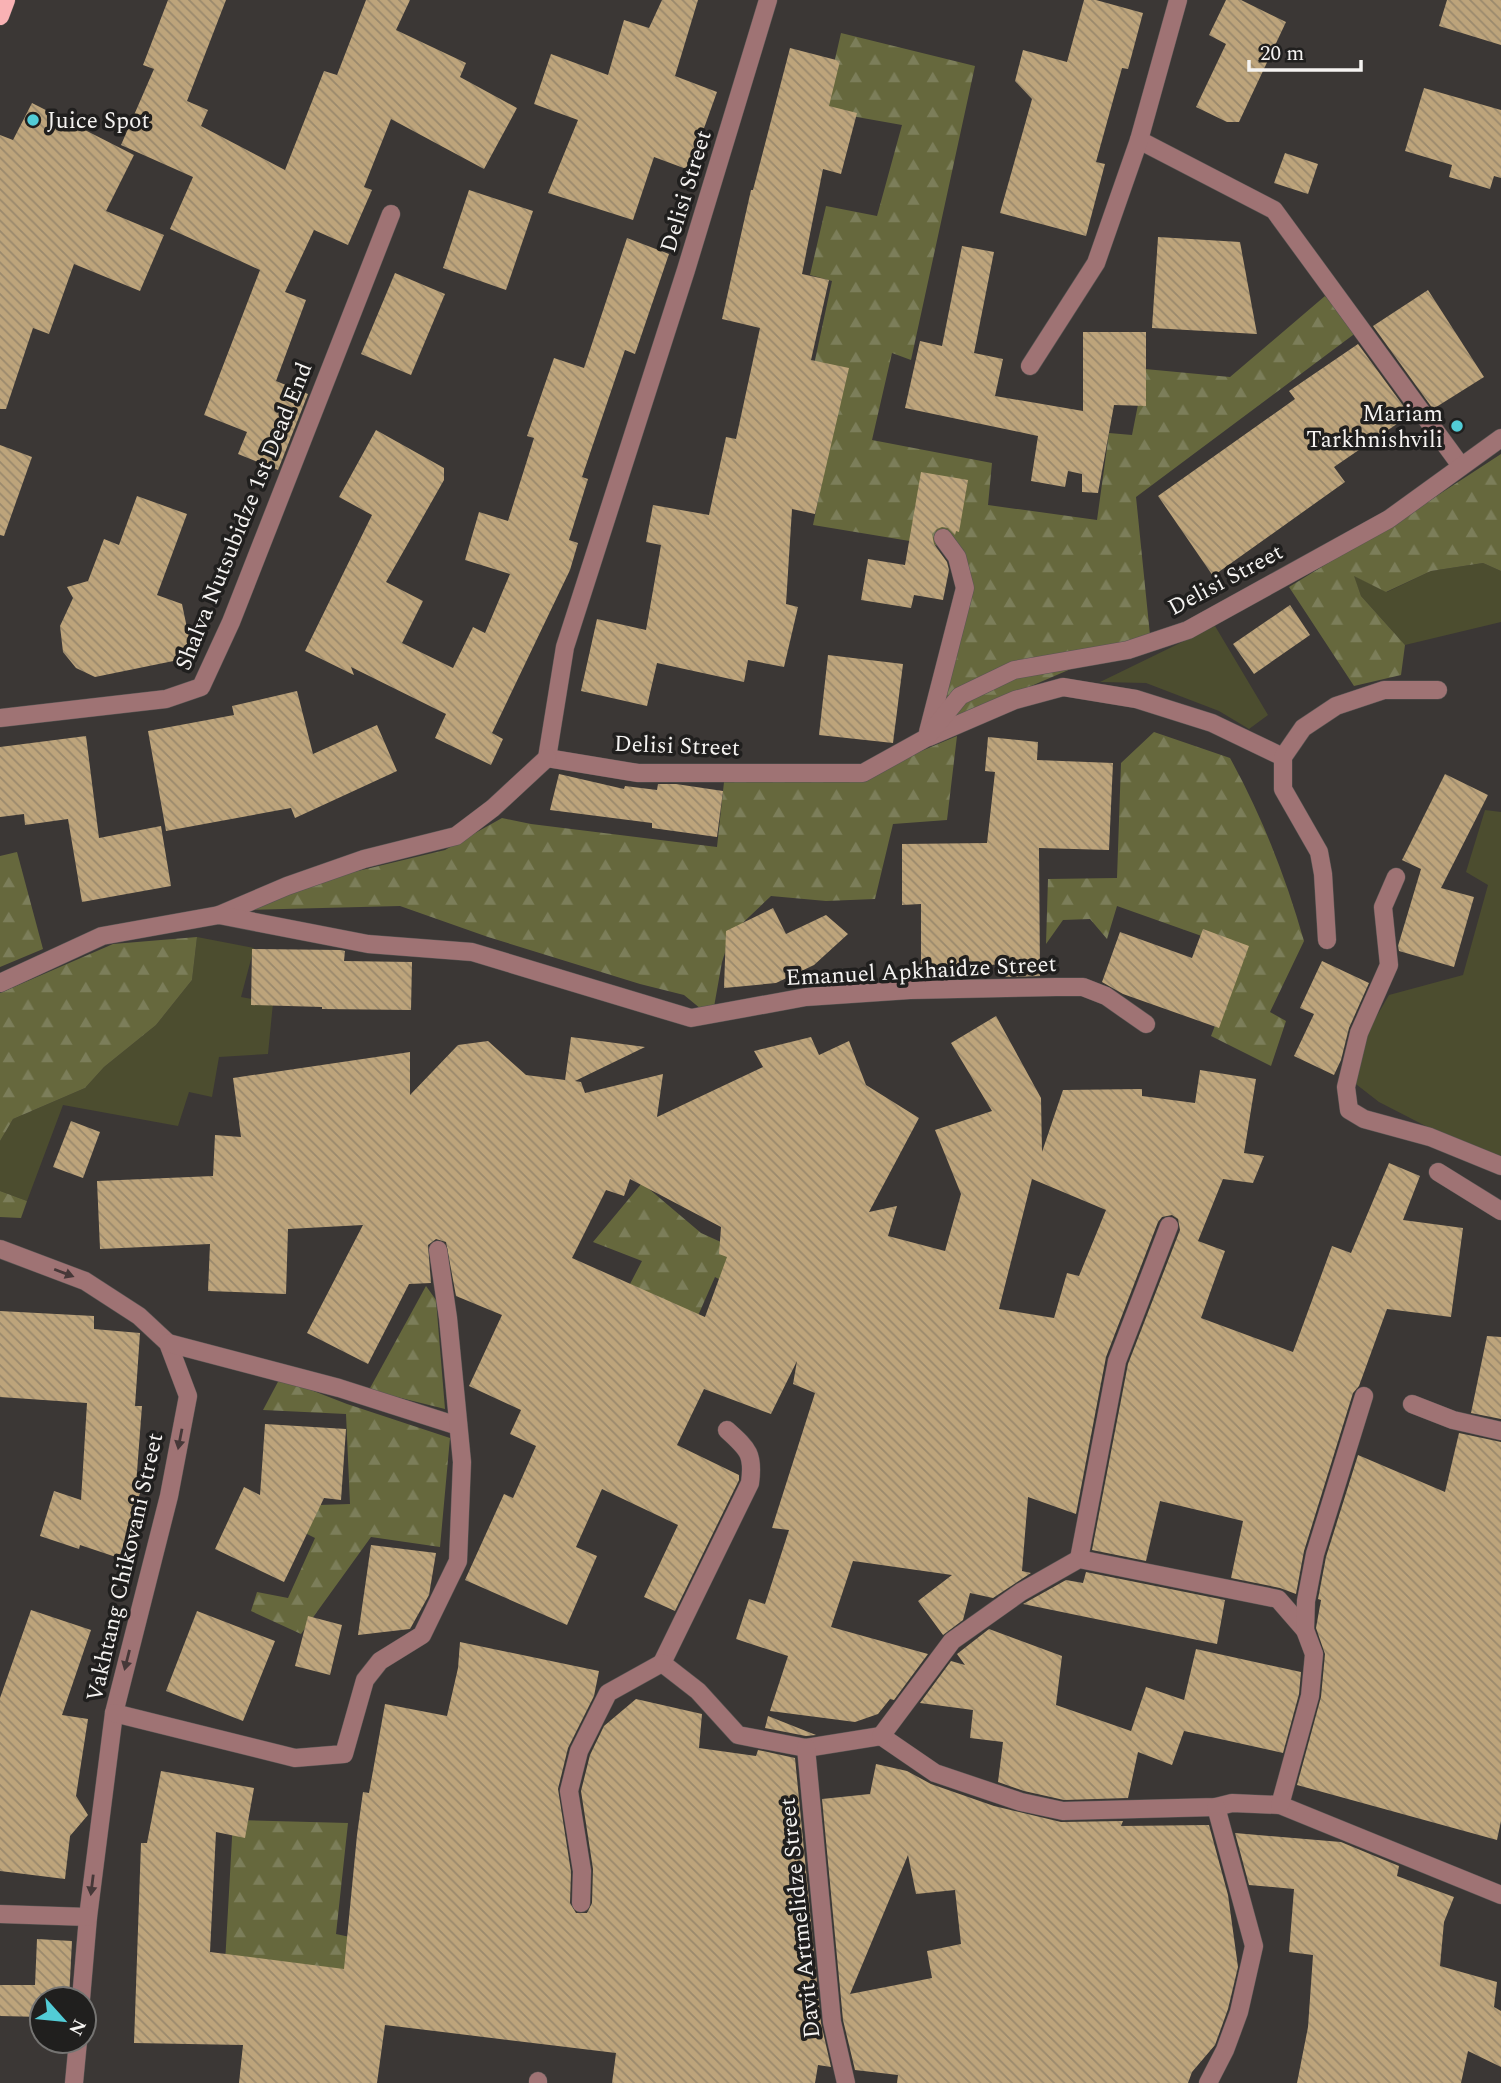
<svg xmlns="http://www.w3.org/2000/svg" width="1501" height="2083" viewBox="0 0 1501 2083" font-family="Spectral,serif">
  <defs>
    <pattern id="forest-firs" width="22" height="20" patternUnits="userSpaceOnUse" patternTransform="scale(1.75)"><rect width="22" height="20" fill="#66683d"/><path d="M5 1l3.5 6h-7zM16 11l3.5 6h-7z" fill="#7c7e5a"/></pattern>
    <pattern id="building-back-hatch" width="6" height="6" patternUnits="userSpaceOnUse" patternTransform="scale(1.75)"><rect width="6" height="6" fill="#bda47b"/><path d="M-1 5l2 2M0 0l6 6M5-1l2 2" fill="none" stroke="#9a896c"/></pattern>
  </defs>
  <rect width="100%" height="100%" fill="#3b3735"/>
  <g fill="#4c4d2f">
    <polygon points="1483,563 1501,571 1501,622 1405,645 1361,596 1353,575 1387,592 1431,571"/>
    <polygon points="1215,626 1268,715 1249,729 1219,711 1146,683 1100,682"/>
    <polygon points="1485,810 1501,812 1501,1156 1449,1138 1379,1102 1343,1074 1389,995 1463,975 1488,885 1466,872"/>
    <polygon points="197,937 254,948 241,997 273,1003 268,1054 219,1057 212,1097 189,1092 178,1126 63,1105 27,1201 0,1191 0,1141 13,1119 85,1088 104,1067 156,1025 192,980"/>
  </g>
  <g fill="url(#forest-firs)">
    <polygon points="841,33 975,66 911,360 892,353 872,440 992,463 988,505 1097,520 1109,433 1132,435 1145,369 1230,377 1325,296 1357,332 1136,497 1150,635 926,731 964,550 813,525 843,380 812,374 832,281 810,275 826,206 877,216 902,125 823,111"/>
    <polygon points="1501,454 1501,571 1483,563 1431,571 1386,592 1354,576 1361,596 1405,645 1401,675 1354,686 1289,587 1432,499"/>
    <path d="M1154 732 1230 758C1262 816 1286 878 1304 941L1270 1012 1286 1021 1271 1066 1211 1036 1244 951 1117 906 1107 939 1090 919 1063 920 1046 944 1048 879 1117 878 1121 763Z"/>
    <polygon points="957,736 947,820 893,824 875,899 826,901 771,896 731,934 722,962 712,1018 684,995 640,984 488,937 400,906 242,910 304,884 445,850 502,818 531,824 717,847 724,782 862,776"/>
    <polygon points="17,852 43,949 0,967 0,856"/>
    <polygon points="197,937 192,980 156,1025 104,1067 85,1088 13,1119 0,1141 0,993 113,944"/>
    <polygon points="642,1183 701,1233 772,1265 756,1299 715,1277 697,1318 630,1284 642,1261 593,1242"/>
    <polygon points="0,1191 27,1201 21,1218 0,1217"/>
    <polygon points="426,1286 436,1300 445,1409 369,1390"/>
    <polygon points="280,1378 347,1404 450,1438 440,1547 371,1537 301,1634 251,1611 257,1592 288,1598 315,1538 285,1523 288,1506 350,1504 346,1414 263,1410"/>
    <polygon points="233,1820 348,1823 336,1934 382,1944 377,2034 221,2036"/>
  </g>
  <g fill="url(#building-back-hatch)" fill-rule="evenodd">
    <polygon points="168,0 226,0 187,101 208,110 201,126 285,170 324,71 337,75 366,0 410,0 396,30 466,63 460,77 517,108 484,169 391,119 364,187 372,190 348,245 314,230 285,292 306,300 276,381 308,394 278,470 238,454 247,432 204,415 260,270 170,229 193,177 121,145 154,69 143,65"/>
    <polygon points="662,0 698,0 675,76 717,92 689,170 654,157 633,220 548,193 578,120 534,104 551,54 608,75 624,20 649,28"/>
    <polygon points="1084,0 1096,0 1143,13 1128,69 1122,68 1096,162 1105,164 1086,236 1000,213 1032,99 1015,81 1023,50 1067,62"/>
    <polygon points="1226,0 1241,0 1286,22 1239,122 1227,122 1196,107 1226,44 1209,35"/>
    <polygon points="1447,0 1501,0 1501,45 1439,26"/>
    <polygon points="790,48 840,61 829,106 857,113 841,174 823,169 802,274 829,280 811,360 849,368 815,514 792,509 786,604 798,607 784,667 748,660 744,682 657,663 647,706 581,691 597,619 646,630 661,545 646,542 653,505 709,515 726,437 736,439 760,328 722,319 751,190 753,190"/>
    <polygon points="1424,88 1501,110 1501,178 1494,176 1490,189 1449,177 1452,165 1405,151"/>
    <polygon points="32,103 134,155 106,211 164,235 140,291 74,264 49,334 33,328 6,409 0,409 0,135 13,140"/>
    <polygon points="1285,153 1318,164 1308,194 1274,183"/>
    <polygon points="469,190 533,211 506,290 443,268"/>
    <polygon points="1158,237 1240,242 1257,334 1152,328"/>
    <polygon points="627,238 669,254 635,354 625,350 582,477 588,479 569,540 578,543 570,570 492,733 503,739 491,765 435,738 446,714 351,667 354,675 305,651 372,515 339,497 376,430 444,468 444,480 386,582 423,601 402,643 453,668 473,627 485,633 510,574 465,560 479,512 508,521 534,438 527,436 554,358 584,368"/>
    <polygon points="962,246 994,252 974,353 1003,359 995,396 1083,411 1083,332 1146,332 1146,406 1114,405 1098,493 1082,492 1082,474 1068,471 1065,487 1031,481 1038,436 905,408 920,341 942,346"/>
    <polygon points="395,273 445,294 411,375 361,354"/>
    <polygon points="1428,290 1484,377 1433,409 1373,326"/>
    <polygon points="1358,344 1410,415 1334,467 1345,482 1213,576 1158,496 1295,399 1289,391"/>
    <polygon points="0,445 32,457 4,536 0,535"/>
    <polygon points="921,472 968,480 959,532 956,531 955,535 948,528 942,527 937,529 932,534 934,544 947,562 949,570 943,600 914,595 911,608 861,600 868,559 905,565"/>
    <polygon points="137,496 187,514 157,595 182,604 193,657 95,677 76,668 63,652 60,626 73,598 67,587 88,581 104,539 119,545"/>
    <polygon points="1290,605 1310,635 1254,674 1233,644"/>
    <polygon points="828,655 903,664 893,743 819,735"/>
    <polygon points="297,691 313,754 377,725 397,771 295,818 291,808 166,831 148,731 234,715 232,706"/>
    <polygon points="86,736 99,838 161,826 171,886 82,902 68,819 25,825 24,814 0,817 0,747"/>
    <polygon points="988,737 1038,742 1037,760 1113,763 1109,850 1039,848 1040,976 1003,977 1001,964 921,971 921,904 902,905 902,844 987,843 995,772 985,771"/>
    <polygon points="559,774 624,789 625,786 657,790 658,784 676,784 723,791 717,837 652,828 652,823 550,810"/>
    <polygon points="1445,774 1488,795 1441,888 1474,897 1454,967 1399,951 1398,946 1421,869 1402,860"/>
    <polygon points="773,908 786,934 826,915 848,934 814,965 776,983 724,988 726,931"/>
    <polygon points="1203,929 1249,946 1219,1028 1123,994 1102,982 1120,932 1192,958"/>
    <polygon points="252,949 341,950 345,951 344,961 412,962 411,1010 322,1009 322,1007 251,1005"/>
    <polygon points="1322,961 1369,983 1349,1028 1341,1060 1334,1075 1294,1056 1314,1014 1300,1008"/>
    <path d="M996 1016 1041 1098 1042 1152 1063 1090 1142 1089V1096L1195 1103 1200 1070 1256 1079 1244 1153 1264 1156 1253 1183 1223 1179 1198 1241 1225 1251 1201 1318 1293 1352 1332 1246 1351 1253 1389 1163 1420 1176 1403 1220 1463 1228 1451 1317 1387 1309 1359 1386 1353 1393 1304 1551 1296 1594 1280 1588 1231 1578 1243 1521 1160 1501 1146 1561 1092 1550 1128 1364 1180 1230 1178 1219 1172 1215 1162 1217 1158 1222 1106 1357 1076 1514 1028 1497 1022 1571 1031 1573 993 1598 970 1593 963 1620 943 1635 918 1601 952 1575 853 1561 831 1627 928 1654 894 1700 890 1699 878 1714 855 1722 770 1711 788 1656 736 1639 749 1599 765 1604 789 1530 772 1528 815 1393 793 1384 797 1361 771 1414 704 1389 677 1445 739 1475V1480L675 1611 644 1597 678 1525 602 1489 576 1547 597 1556 567 1625 465 1580 504 1494 513 1498 536 1446 510 1434 521 1410 469 1386 502 1315 456 1296 446 1242 436 1239 428 1245 431 1283 409 1284 368 1364 307 1333 363 1225 288 1229 286 1294 208 1291 210 1244 100 1249 97 1181 213 1176 215 1135 241 1137 233 1078 410 1052V1095L458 1045 488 1041 526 1075 565 1080 571 1037 645 1047 575 1081 581 1082 585 1093 663 1074 657 1117 763 1067 754 1051 811 1037 819 1055 849 1041 866 1085 919 1118 869 1212 897 1206 888 1236 945 1251 961 1194 935 1130 992 1111 951 1043ZM630 1179 721 1227 719 1254 727 1257 705 1317 572 1258 606 1190 624 1196ZM1032 1179 1106 1210 1079 1276 1067 1273 1054 1318 999 1309Z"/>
    <polygon points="71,1121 100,1132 83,1178 53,1167"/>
    <polygon points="0,1311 94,1316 94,1329 140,1333 135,1406 142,1406 136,1485 142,1487 119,1558 80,1545 79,1549 40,1536 54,1491 81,1500 87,1403 0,1397"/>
    <polygon points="1487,1336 1501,1337 1501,1419 1471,1413"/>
    <polygon points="265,1424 346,1429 341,1500 324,1498 284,1582 215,1549 244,1487 260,1495"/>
    <polygon points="1459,1433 1501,1442 1501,1821 1497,1840 1297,1785 1321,1697 1325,1654 1316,1628 1321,1600 1318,1599 1326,1557 1358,1455 1445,1492"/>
    <polygon points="371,1545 436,1553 429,1595 410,1629 358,1635"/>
    <polygon points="1086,1572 1225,1600 1217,1644 1023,1604 1066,1580 1083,1583"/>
    <polygon points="31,1610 91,1630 62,1715 88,1719 76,1796 88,1815 70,1836 65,1879 0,1871 0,1698"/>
    <polygon points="197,1611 275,1641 243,1721 166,1691"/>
    <polygon points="308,1616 342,1625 330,1675 295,1666"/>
    <polygon points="989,1629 1062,1656 1056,1705 1131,1731 1146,1687 1184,1700 1196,1649 1301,1672 1299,1694 1283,1753 1184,1731 1172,1765 1138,1752 1128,1798 1064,1800 1024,1791 998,1782 1003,1742 970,1738 973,1710 920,1703 951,1661 965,1665 957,1654"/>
    <polygon points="460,1642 599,1671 594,1696 568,1748 558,1789 571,1872 570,1903 576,1913 587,1913 592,1903 593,1869 581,1791 590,1755 604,1726 636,1699 702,1714 699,1748 756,1756 758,1750 795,1758 821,2023 831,2067 818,2065 815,2083 612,2083 616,2053 385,2025 377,2083 239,2083 243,2045 134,2043 141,1843 147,1843 161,1771 254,1788 245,1838 216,1832 210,1952 344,1969 357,1835 363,1792 369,1793 385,1704 447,1716 458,1668"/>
    <polygon points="768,1716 816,1735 806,1736 765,1728"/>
    <path d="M876 1764 907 1771 931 1784 994 1806 1061 1822 1123 1821 1121 1826 1209 1825 1228 1895 1238 1967 1228 2009 1215 2045 1192 2072 1188 2083H897L898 2075 855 2070 843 2020 822 1799 870 1794ZM908 1855 916 1894 955 1890 961 1944 927 1951 932 1978 850 1994Z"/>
    <polygon points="1235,1833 1341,1842 1399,1866 1397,1876 1454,1897 1444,1922 1440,1966 1497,1982 1494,2007 1501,2011 1501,2067 1468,2051 1461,2083 1297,2083 1308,2027 1313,1955 1289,1952 1294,1889 1249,1885"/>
    <polygon points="37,1939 72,1941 69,1999 42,1999 42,2017 0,2016 0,1985 35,1985"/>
  </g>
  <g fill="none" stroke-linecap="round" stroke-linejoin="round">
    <g stroke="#595553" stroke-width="19">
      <g id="minor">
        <polyline points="1139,140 1274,210 1461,466"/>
        <polyline points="1030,366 1096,263 1139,140 1178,0"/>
        <polyline points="0,718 166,699 201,687 231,622 391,214"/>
        <polyline points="928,732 965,588 957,557 943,538"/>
        <polyline points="929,737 1015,700 1063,687 1136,699 1212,723 1283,757"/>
        <polyline points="547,758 638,773 863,773 926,738 960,696 1014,670 1128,650 1188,630 1389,519 1501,438"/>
        <polyline points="547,758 565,647 686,270 768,0"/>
        <polyline points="1396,877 1383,907 1389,965 1359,1033 1346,1087 1349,1110 1364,1119 1430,1137 1501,1166"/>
        <polyline points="219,915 287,886 364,859 456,836 493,808 547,758"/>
        <polyline points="1327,940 1323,874 1319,852 1283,789 1283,757 1303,728 1336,706 1384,690 1438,690"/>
        <polyline points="0,983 102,936 219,915 368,944 472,952 691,1018 806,997 910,990 1056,987 1083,987 1106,996 1146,1024"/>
        <polyline points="1438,1172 1501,1211"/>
        <polyline points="0,1249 85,1281 139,1316 168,1343 188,1396 169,1496 114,1713 88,1917 81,1999"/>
        <polyline points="168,1343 339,1388 458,1426"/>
        <polyline points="1412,1404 1453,1420 1501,1431"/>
        <polyline points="1079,1559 1117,1361 1169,1226"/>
        <polyline points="662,1663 698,1691 738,1735 806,1748 881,1736 935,1773 1021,1802 1063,1811 1216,1807 1232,1803 1280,1805 1501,1895"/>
        <path d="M662 1663 750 1483C754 1454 748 1449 727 1430"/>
        <polyline points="114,1713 295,1758 344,1754 365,1680 380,1661 422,1635 458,1561 462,1462 448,1318 438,1250"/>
        <polyline points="881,1736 952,1641 1021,1592 1079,1559 1278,1599 1305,1630"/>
        <polyline points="806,1748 832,2022 846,2083"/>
        <polyline points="1280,1805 1310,1696 1314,1654 1305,1630 1306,1601 1315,1554 1364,1396"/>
        <polyline points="581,1903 582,1871 569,1791 579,1751 608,1693 662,1663"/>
        <polyline points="0,1914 88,1917"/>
        <polyline points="74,2083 78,2041"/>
        <polyline points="538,2083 538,2081"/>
        <polyline points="1208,2083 1225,2050 1239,2012 1254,1946 1216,1807"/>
      </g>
    </g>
    <g stroke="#595553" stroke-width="19">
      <polyline id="major" points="0,16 6,0"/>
    </g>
    <use href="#minor" stroke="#9f7374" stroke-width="18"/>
    <use href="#major" stroke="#f9b2b4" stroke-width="18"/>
  </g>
  <defs><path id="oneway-solid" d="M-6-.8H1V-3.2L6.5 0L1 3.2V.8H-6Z" transform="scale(1.75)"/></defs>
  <g fill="#463838">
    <use href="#oneway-solid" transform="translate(64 1273) rotate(21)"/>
    <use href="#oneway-solid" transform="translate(180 1439) rotate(101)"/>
    <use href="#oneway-solid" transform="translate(127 1660) rotate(104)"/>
    <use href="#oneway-solid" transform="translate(92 1885) rotate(97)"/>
  </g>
  <g fill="#52ccd6" stroke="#201f1e" stroke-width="2.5">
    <circle cx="33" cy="120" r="7"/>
    <circle cx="1457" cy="426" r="7"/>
  </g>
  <g text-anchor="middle" stroke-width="7" stroke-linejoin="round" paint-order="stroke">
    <g font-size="23" fill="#f5f3f1" stroke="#201f1e" text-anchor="start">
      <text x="47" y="128">Juice Spot</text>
      <text x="1443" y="421" text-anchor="end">Mariam<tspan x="1443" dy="26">Tarkhnishvili</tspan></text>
    </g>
    <g font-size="23" fill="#f5f3f1" stroke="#201f1e">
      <text transform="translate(685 191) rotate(-73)" y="8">Delisi Street</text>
      <text transform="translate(243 516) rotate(-68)" y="8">Shalva Nutsubidze 1st Dead End</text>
      <text transform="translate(1225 579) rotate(-28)" y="8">Delisi Street</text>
      <text transform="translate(677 745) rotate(2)" y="8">Delisi Street</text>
      <text transform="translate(921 970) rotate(-3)" y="8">Emanuel Apkhaidze Street</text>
      <text transform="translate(124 1567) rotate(-77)" y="8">Vakhtang Chikovani Street</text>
      <text transform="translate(799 1918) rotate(-96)" y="8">Davit Artmelidze Street</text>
    </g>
  </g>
  <g transform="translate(63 2020) rotate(117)"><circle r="33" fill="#201f1e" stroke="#757472" stroke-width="2"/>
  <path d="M0-5L12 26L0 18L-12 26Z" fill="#52ccd6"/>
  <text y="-10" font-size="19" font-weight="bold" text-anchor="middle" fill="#f5f3f1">N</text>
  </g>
  <path d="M1249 60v10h112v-10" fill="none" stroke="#f5f3f1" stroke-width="3.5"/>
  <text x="1260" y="60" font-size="21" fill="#f5f3f1" stroke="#201f1e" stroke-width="5" paint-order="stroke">20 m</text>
</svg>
